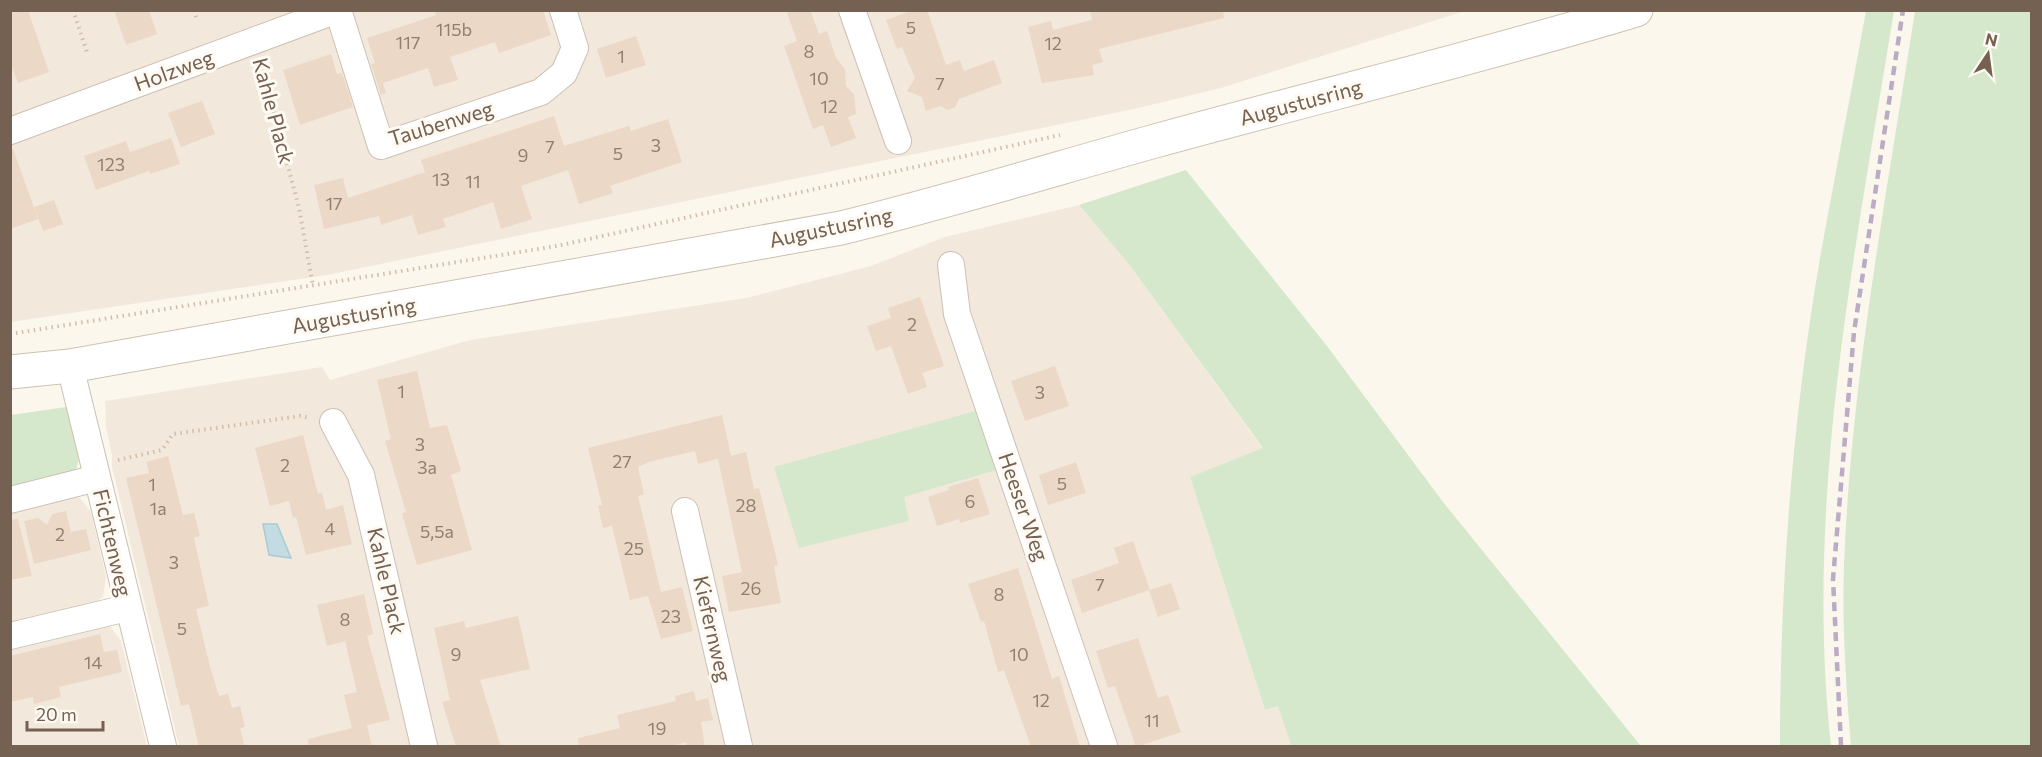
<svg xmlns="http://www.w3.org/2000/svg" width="2042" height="757" viewBox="0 0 2042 757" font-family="Commissioner,sans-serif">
  <rect width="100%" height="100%" fill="#fbf7ed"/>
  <g fill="#f2e9dc">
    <polygon points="10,11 1465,11 1221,88 1134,109 327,275 11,322"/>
    <polygon points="1079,205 1128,263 1263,449 1190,477 1265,710 1278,706 1291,745 179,746 112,467 112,456 106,427 105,401 322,367 330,380 470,340 746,298 871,266 945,237"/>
    <polygon points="62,495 80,498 91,512 106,577 103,597 90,606 11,625 10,508"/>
    <polygon points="95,624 110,626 121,641 147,746 11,746 10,644"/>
  </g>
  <g fill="#d5e8cc">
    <path d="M1866 11H1894C1855 252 1804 501 1831 746H1780C1780 573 1794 396 1826 225 1839 154 1853 82 1866 11Z"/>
    <path d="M1915 11H2031V746H1851C1846 686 1842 625 1844 565 1851 381 1887 192 1915 11Z"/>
    <polygon points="1186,170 1327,346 1443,502 1641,746 1286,746 1291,745 1278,706 1265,710 1190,477 1263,448 1128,263 1079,205"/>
    <polygon points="66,407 81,451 76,470 11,489 11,415"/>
    <polygon points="979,410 1000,469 904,497 909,521 799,548 774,467"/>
  </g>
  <polygon fill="#c3dce3" stroke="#aacad4" stroke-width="1.5" points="263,524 277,524 291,558 269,555"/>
  <g fill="#ebd8c6">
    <polygon points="10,10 28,10 49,72 18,83 10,62"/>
    <polygon points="114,10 149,10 157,34 126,45"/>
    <polygon points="434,10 543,10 551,35 499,53 495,42 450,57 458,80 434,87 428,68 383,83 386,93 381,95 371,64 375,63 367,38 436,15"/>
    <polygon points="786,10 810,10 819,34 827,31 836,58 845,69 846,86 854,95 856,114 848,117 856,138 831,147 823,125 813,129 784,46 797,41"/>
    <polygon points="913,10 927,10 946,65 960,60 964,71 994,60 1002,83 959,99 955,107 948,110 940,106 926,111 922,97 907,91 915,78 902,47 897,49 886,20"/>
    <polygon points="1090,10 1223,10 1224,18 1099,49 1103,62 1092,65 1094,75 1042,83 1028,27 1051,21 1053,30 1092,20"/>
    <polygon points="636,36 646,65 606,78 597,49"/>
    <polygon points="331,54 337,74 342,73 353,107 300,125 283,70"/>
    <polygon points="202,101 215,134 181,147 168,113"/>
    <polygon points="554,116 564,146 629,126 631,131 668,119 682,162 610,186 613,193 579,204 568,170 521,186 532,219 501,229 493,202 443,219 446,227 418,235 412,215 381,225 379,216 324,229 314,185 343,178 348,198 425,172 421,160"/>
    <polygon points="171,138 180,164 150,174 149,171 96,190 84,156 126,141 130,152"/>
    <polygon points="13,149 38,219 10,229 10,150"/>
    <polygon points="54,200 63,224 43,231 34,207"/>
    <polygon points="920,297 944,366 922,373 927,387 908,394 891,346 876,351 867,326 891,318 888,308"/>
    <polygon points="1055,366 1069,406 1025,421 1011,381"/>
    <polygon points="417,371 430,428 447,425 461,471 451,475 472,550 417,565 402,514 406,512 385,441 391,439 377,380"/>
    <polygon points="722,415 731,456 746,452 754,489 759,488 778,565 774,566 781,603 729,612 722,576 742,572 718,459 725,457 698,464 695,451 652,461 638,467 644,494 638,496 661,592 682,587 693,631 661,639 648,596 630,600 612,526 603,528 598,506 602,505 588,448"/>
    <polygon points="303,435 318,494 322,493 326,510 343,505 352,544 306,555 296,517 293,518 289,501 270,506 255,448"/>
    <polygon points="168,456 183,515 194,513 200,536 194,538 209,606 196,609 210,667 219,696 228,694 232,708 240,706 245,727 240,728 245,747 199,747 189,704 181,706 126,478 149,473 146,462"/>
    <polygon points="1076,462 1086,493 1048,505 1039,475"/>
    <polygon points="978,478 990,514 960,523 959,519 937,526 928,497 949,490 948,487"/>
    <polygon points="66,511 71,532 86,529 91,550 34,564 24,521 38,518 47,525 52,514"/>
    <polygon points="18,519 32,576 10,580 10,520"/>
    <polygon points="1133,541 1150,590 1171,583 1180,609 1158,617 1149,590 1082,613 1071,580 1119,563 1114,548"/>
    <polygon points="1018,568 1052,679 1059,676 1080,747 1031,747 1004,670 998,672 984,621 981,622 968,584"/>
    <polygon points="364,594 373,634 367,636 390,720 367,725 372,747 309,747 308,739 352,728 344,695 357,692 345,641 327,646 317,605"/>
    <polygon points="518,616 530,669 480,680 501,747 456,747 442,702 450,700 434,628 464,621 466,628"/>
    <polygon points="100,634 104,652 117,650 122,672 59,687 61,697 34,704 33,697 10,702 10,656"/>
    <polygon points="1138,638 1158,698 1168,695 1181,732 1136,747 1115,686 1108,688 1096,651"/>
    <polygon points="694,691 696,701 708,698 713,720 701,722 705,747 687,747 686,742 669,747 579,747 578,738 620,728 617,715 676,701 675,696"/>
  </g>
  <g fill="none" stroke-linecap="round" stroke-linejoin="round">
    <g stroke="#cdc0b3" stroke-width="28">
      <g id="minor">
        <polyline points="338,10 381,146 541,92 564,73 575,48 563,10"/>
        <polyline points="852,10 898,141"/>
        <polyline points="10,131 337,10"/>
        <polyline points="951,265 957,314 1104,746"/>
        <polyline points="70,366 163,746"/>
        <polyline points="333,422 361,475 424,746"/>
        <polyline points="10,500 97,478"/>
        <polyline points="685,511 739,746"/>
        <polyline points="10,636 127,608"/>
      </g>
    </g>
    <g stroke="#cfc1b1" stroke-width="35">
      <path id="secondary" d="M10 372 70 366 841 228C947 202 1051 170 1155 141 1315 97 1477 58 1636 10"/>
    </g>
    <g stroke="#d3bdaa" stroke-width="4" stroke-dasharray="1.5 4.5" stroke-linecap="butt">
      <polyline points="73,10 88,55"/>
      <polyline points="194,10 197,20"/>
      <polyline points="261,65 299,208 313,286"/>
      <polyline points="10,334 557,246 1060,135"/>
      <polyline points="118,460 162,450 173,434 300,416 310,418"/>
    </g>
    <use href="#minor" stroke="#fff" stroke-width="26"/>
    <use href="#secondary" stroke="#fff" stroke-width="33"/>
    <polyline stroke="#bbabc5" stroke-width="4.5" stroke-dasharray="9 6" stroke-linecap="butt" points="1841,746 1833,579 1854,332 1903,10"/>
  </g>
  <g text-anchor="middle" stroke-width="6" stroke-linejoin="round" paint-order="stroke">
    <g font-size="18" fill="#927f6f">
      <text x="911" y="34">5</text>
      <text x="454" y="36">115b</text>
      <text x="408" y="49">117</text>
      <text x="1053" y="50">12</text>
      <text x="809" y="58">8</text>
      <text x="621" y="63">1</text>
      <text x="819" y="85">10</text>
      <text x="940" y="90">7</text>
      <text x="829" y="113">12</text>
      <text x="656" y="152">3</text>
      <text x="550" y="153">7</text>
      <text x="618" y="160">5</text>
      <text x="523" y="162">9</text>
      <text x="111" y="171">123</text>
      <text x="441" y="186">13</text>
      <text x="473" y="188">11</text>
      <text x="334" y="210">17</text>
      <text x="912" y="331">2</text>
      <text x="401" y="398">1</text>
      <text x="1040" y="399">3</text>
      <text x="420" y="451">3</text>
      <text x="622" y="468">27</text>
      <text x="285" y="472">2</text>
      <text x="427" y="474">3a</text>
      <text x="1062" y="490">5</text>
      <text x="152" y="491">1</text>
      <text x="970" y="508">6</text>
      <text x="746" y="512">28</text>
      <text x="158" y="515">1a</text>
      <text x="330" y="535">4</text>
      <text x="437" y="538">5,5a</text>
      <text x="60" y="541">2</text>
      <text x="634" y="555">25</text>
      <text x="174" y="569">3</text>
      <text x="1100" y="591">7</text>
      <text x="751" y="595">26</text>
      <text x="999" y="601">8</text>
      <text x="671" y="623">23</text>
      <text x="345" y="626">8</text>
      <text x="182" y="635">5</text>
      <text x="456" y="661">9</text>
      <text x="1019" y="661">10</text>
      <text x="93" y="669">14</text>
      <text x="1041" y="707">12</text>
      <text x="1152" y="727">11</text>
      <text x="657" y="735">19</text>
    </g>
    <g font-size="21" fill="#746152" stroke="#fefaf3">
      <text transform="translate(174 71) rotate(-20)" y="7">Holzweg</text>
      <text transform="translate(1301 103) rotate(-15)" y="7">Augustusring</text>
      <text transform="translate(273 111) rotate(75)" y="7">Kahle Plack</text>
      <text transform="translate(441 124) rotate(-17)" y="7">Taubenweg</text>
      <text transform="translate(831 228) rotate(-12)" y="7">Augustusring</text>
      <text transform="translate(354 316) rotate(-10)" y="7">Augustusring</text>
      <text transform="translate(1023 507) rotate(71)" y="7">Heeser Weg</text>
      <text transform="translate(112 543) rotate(77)" y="7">Fichtenweg</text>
      <text transform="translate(386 581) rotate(77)" y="7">Kahle Plack</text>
      <text transform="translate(712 629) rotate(77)" y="7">Kiefernweg</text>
    </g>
  </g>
  <rect width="2042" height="757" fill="none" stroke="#746152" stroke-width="24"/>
  <g transform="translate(1988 54) rotate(13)" stroke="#fefaf3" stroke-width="4.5" paint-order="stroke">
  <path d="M0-4.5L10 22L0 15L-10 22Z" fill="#746152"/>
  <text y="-9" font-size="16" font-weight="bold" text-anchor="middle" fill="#746152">N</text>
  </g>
  <path d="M27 721v9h76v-9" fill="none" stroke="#746152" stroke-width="3"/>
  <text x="36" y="721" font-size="18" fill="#746152" stroke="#fefaf3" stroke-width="4.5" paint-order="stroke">20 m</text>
</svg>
